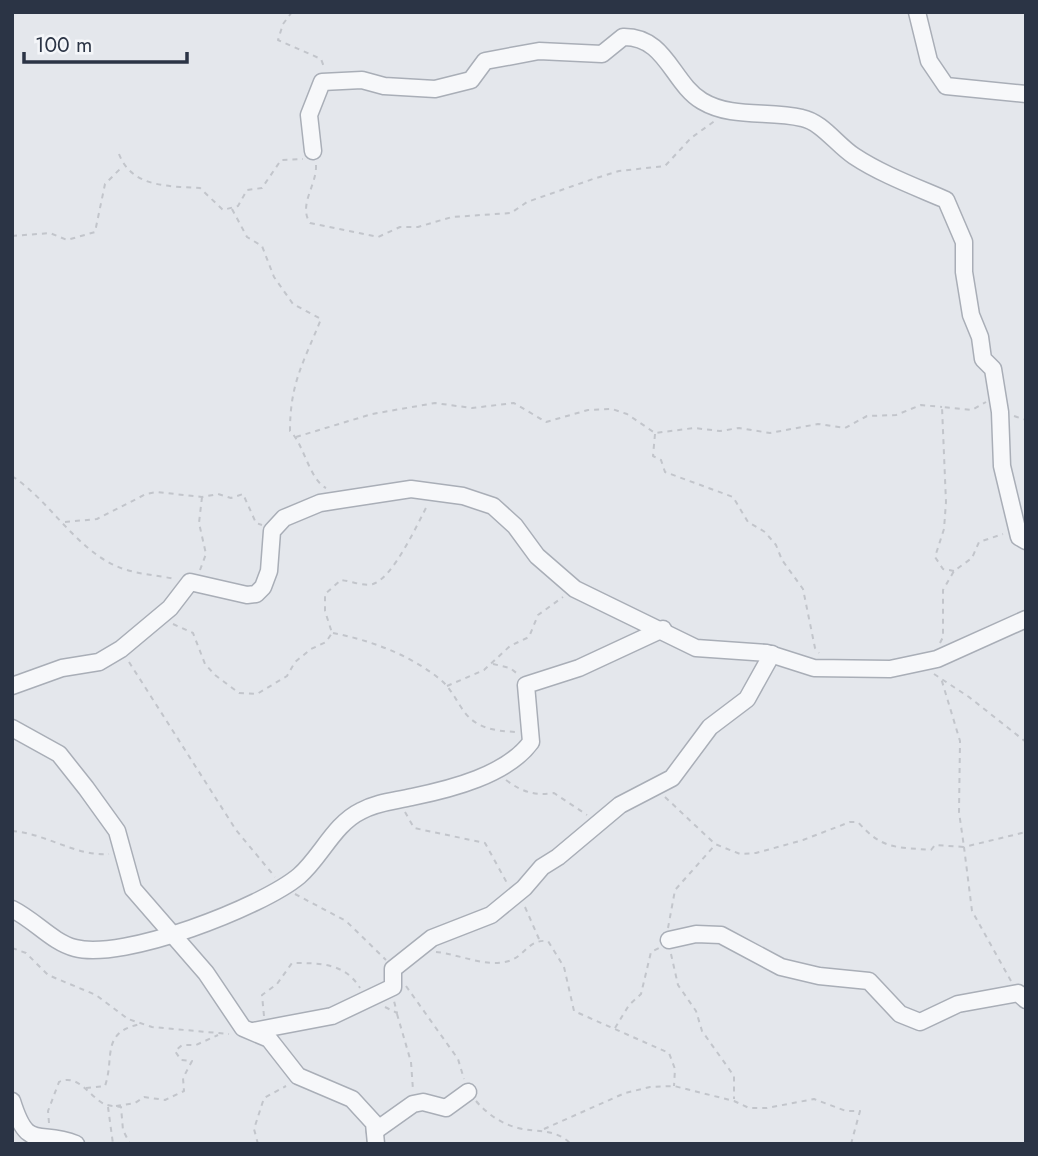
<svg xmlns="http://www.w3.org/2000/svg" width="1038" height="1156" viewBox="0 0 1038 1156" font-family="Jost,sans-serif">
  <rect width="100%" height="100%" fill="#e4e7ec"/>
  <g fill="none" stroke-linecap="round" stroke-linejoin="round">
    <g stroke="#a9aeb7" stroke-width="19">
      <g id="minor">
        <polyline points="917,12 929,61 946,86 1026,94"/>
        <path d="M313 151 309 115 322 82 362 80 384 86 435 89 471 80 485 61 539 51 602 54 623 37C666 36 672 83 702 101 732 119 769 110 802 118 822 122 837 145 854 156 881 174 916 187 946 200L964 242V272L971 315 980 337 983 359 993 369 1000 412 1002 466 1019 537 1026 541"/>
        <polyline points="12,686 62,668 99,662 121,649 170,608 190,582 247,595 256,594 263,587 269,571 272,531 284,518 320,503 411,489 463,496 493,506 515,526 537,556 575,589 696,648 767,653 814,668 890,669 937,659 1026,619"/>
        <polyline points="12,728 59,754 86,788 117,831 133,889 206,973 243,1028 269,1039 298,1076 352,1099 374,1123 376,1144"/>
        <path d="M12 909C36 921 52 942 75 948 123 961 262 907 299 876 321 857 334 824 361 811 377 802 395 801 412 797 451 789 507 775 531 742L526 685 579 668 663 629"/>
        <polyline points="669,940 696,934 721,935 781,967 819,976 869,981 900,1014 920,1022 958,1004 1018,993 1026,1000"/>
        <polyline points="253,1031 332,1016 393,987 393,969 432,938 491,915 524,888 542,867 558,857 620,805 672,778 710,727 747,699 772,654"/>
        <path d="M12 1101C28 1152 37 1129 76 1144"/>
        <polyline points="375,1131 413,1104 423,1102 446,1108 468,1092"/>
      </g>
    </g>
    <g stroke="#c2c5cb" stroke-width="2" stroke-dasharray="5 5" stroke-linecap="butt">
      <polyline points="292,12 283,24 278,40 321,59 324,67"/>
      <path d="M119 154C132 188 169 186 200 188L223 210 238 206 247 190 262 188 281 160 303 159"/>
      <path d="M316 165C317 185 298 205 310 223L378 237 400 227H418L452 217 511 213 527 202 593 179 619 171 665 166 691 138 716 120"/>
      <path d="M232 209 247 237 262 246 274 277 293 304 321 319C304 362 290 382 290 431 304 444 309 479 326 488"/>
      <polyline points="12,236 50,233 67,240 95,232 105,184 122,167"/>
      <polyline points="1014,416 1026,420"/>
      <polyline points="655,434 653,456 661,460 665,472 733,497 748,522 765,532 776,545 782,560 803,589 815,648 819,653"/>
      <polyline points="296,437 372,414 435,403 472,408 514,403 546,422 588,410 612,409 627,414 655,433 694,428 720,431 739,428 770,433 818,424 845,428 867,416 896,415 921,405 942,407"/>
      <path d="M12 476C50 501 74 547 116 566 133 574 157 575 175 579"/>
      <polyline points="65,522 97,519 146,494 157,492 202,497 218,494 231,498 243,494 256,523 262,525"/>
      <polyline points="200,570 206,554 199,523 202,497"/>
      <polyline points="954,571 943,569 935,557 944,529 946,502 942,407 972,410 986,402"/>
      <path d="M173 624 193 633 205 664 215 675 239 693 257 694 287 676 295 662 311 649 326 642 332 633 325 611V594L341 580C351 581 365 587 373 584 393 578 418 523 428 504"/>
      <path d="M333 633C370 640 413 656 442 681 450 688 455 698 461 707 474 729 495 731 517 732"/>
      <polyline points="940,643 943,637 943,590 954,571 972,558 979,542 1003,534"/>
      <polyline points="129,662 236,830 275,877"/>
      <polyline points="493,664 510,668 519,675"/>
      <polyline points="934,674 969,697 1026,742"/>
      <polyline points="447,686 484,670 510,646 529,637 538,615 563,597"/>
      <path d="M506 780C522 792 535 796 554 793L587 815"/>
      <path d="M665 797 715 844 740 854 756 853 803 840 850 822H858C882 850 897 847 931 850L935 845 964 847 959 812 960 741 941 678"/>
      <polyline points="405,812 414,828 485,843 507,883"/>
      <path d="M12 831C45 833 77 857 109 854"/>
      <polyline points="295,894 346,921 386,960"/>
      <polyline points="525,907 539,939"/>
      <polyline points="668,928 675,890 715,845"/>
      <polyline points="12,948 26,953 48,975 96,995 128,1019 152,1027 229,1034"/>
      <path d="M436 952C459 954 486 968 509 961 525 956 528 939 548 941L564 967 574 1011 669 1053 675 1069 674 1086"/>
      <polyline points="671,954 678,985 696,1011 702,1031 734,1076 734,1099"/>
      <polyline points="1011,981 972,911 964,847 1026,832"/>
      <polyline points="406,986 458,1059 464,1079"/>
      <polyline points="385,1007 397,1013 394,1001"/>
      <polyline points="397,1014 411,1062 413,1090"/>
      <path d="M264 1016 262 995 277 984 292 963C320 963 345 963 360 988"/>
      <polyline points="615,1028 629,1005 641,994 651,952 659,948"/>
      <path d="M86 1088 105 1086C115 1057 100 1032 141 1024"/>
      <path d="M476 1101C487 1114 502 1124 518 1128 538 1133 555 1128 571 1144"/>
      <polyline points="116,1106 135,1103 144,1097 165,1100 184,1091 183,1078 192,1061 181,1060 175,1051 182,1045 196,1045 218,1035"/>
      <polyline points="108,1107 113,1144"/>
      <path d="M49 1123 48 1111 59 1082C78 1073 89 1096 104 1104 109 1106 115 1106 121 1107L123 1130 130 1144"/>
      <polyline points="544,1129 625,1093 650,1087 674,1086 734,1101 749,1108 767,1108 814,1099 846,1111 860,1111 851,1144"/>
      <polyline points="208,1144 214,1144"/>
      <polyline points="225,1144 244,1144"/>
      <polyline points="258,1144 254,1129 264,1098 286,1086"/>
    </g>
    <use href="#minor" stroke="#f7f8fa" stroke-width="16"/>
  </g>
  <rect width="1038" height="1156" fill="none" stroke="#2b3445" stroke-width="28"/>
  <path d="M24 52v10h163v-10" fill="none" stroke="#2b3445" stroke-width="3.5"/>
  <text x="35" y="52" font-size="21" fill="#2b3445" stroke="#f4f6f9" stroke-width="5" paint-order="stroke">100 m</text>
</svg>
